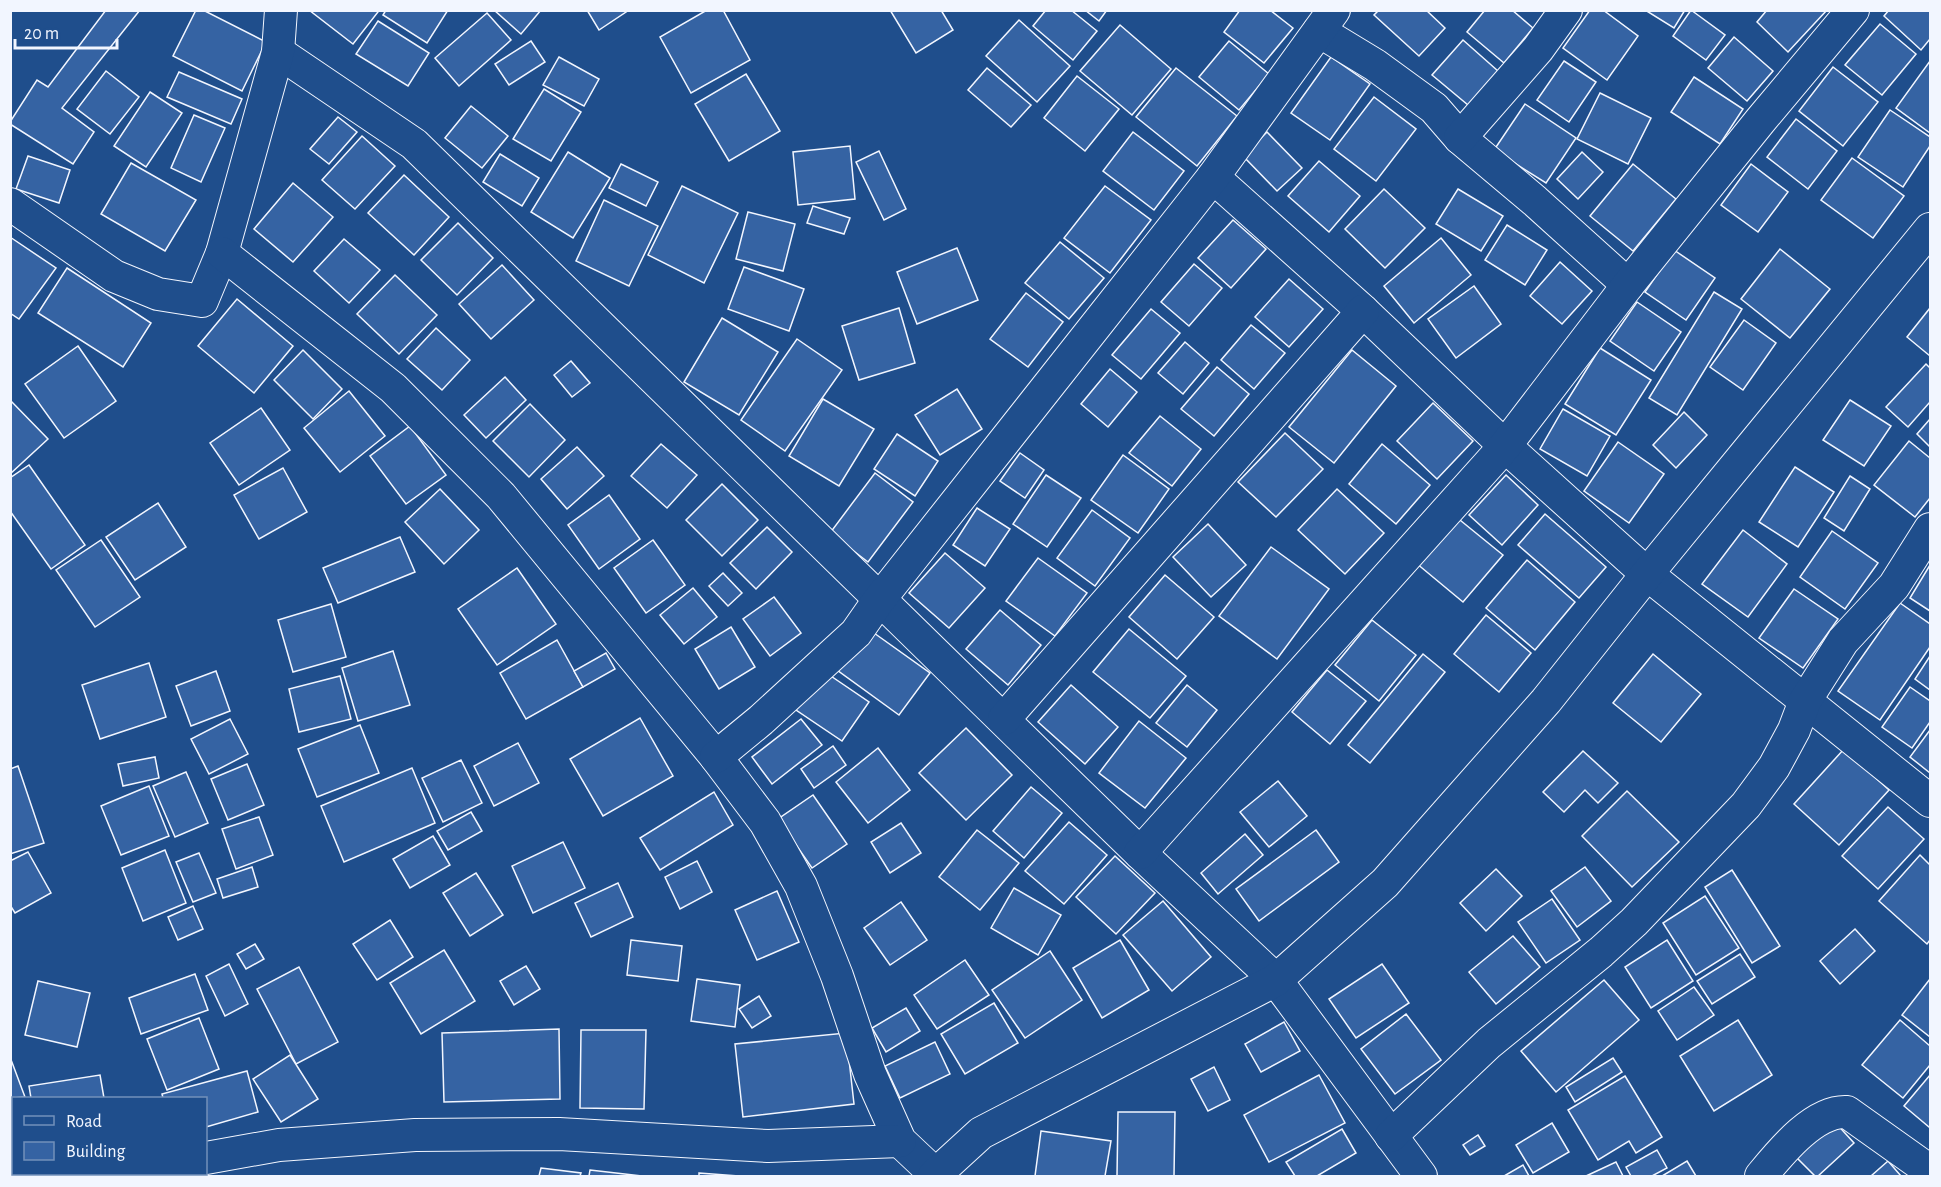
<svg xmlns="http://www.w3.org/2000/svg" width="1941" height="1187" viewBox="0 0 1941 1187" font-family="'Alegreya Sans',sans-serif">
  <rect width="100%" height="100%" fill="#1f4e8c"/>
  <g fill="#3563a3" stroke="#f2f6ff" stroke-width="1.5">
    <polygon points="106,10 140,10 62,108 94,132 73,164 10,124 10,122 37,80 48,87"/>
    <polygon points="196,10 203,10 266,42 242,91 173,56"/>
    <polygon points="309,10 377,10 378,12 353,44"/>
    <polygon points="386,10 448,10 427,43 383,15"/>
    <polygon points="494,10 541,10 521,34"/>
    <polygon points="587,10 629,10 599,30"/>
    <polygon points="707,10 723,10 750,60 691,93 660,37"/>
    <polygon points="890,10 941,10 953,30 916,53"/>
    <polygon points="1046,10 1071,10 1097,31 1073,60 1033,26"/>
    <polygon points="1085,10 1107,10 1099,21"/>
    <polygon points="1240,10 1270,10 1293,28 1264,63 1224,32"/>
    <polygon points="1379,10 1426,10 1445,28 1419,56 1374,15"/>
    <polygon points="1485,10 1512,10 1533,28 1504,63 1467,32"/>
    <polygon points="1590,10 1603,10 1638,36 1607,80 1563,48"/>
    <polygon points="1645,10 1685,10 1674,28"/>
    <polygon points="1691,10 1725,35 1706,60 1673,36"/>
    <polygon points="1767,10 1827,10 1788,52 1757,22"/>
    <polygon points="1889,10 1930,10 1930,39 1921,50 1884,16"/>
    <polygon points="487,13 511,40 459,86 435,58"/>
    <polygon points="1019,20 1070,66 1037,102 986,56"/>
    <polygon points="378,21 429,53 408,86 356,54"/>
    <polygon points="1880,24 1916,54 1882,95 1845,65"/>
    <polygon points="1120,25 1171,69 1132,115 1080,71"/>
    <polygon points="1734,37 1773,71 1747,101 1708,68"/>
    <polygon points="1463,40 1498,71 1468,105 1432,75"/>
    <polygon points="531,41 545,62 509,85 495,64"/>
    <polygon points="1229,41 1269,74 1239,110 1199,77"/>
    <polygon points="559,57 599,79 584,106 543,85"/>
    <polygon points="1331,57 1370,84 1330,140 1291,113"/>
    <polygon points="1564,61 1596,82 1569,122 1537,100"/>
    <polygon points="1930,61 1930,133 1896,108"/>
    <polygon points="1833,67 1878,102 1843,146 1799,111"/>
    <polygon points="987,68 1031,105 1011,127 968,90"/>
    <polygon points="1176,68 1237,116 1197,166 1136,117"/>
    <polygon points="106,71 139,97 110,134 77,109"/>
    <polygon points="179,72 242,99 231,124 167,97"/>
    <polygon points="746,74 780,131 729,161 695,104"/>
    <polygon points="1077,76 1119,109 1085,151 1044,118"/>
    <polygon points="1694,77 1743,109 1720,144 1671,112"/>
    <polygon points="544,89 581,112 551,161 513,139"/>
    <polygon points="150,92 182,113 146,167 114,146"/>
    <polygon points="1600,93 1651,118 1628,164 1577,139"/>
    <polygon points="1374,97 1416,129 1376,181 1334,149"/>
    <polygon points="1525,104 1576,138 1546,183 1494,150"/>
    <polygon points="471,106 508,136 482,168 445,138"/>
    <polygon points="1890,110 1930,137 1930,146 1903,187 1858,157"/>
    <polygon points="194,115 225,128 201,182 171,168"/>
    <polygon points="338,117 357,132 329,164 310,149"/>
    <polygon points="1796,119 1837,151 1808,189 1767,157"/>
    <polygon points="1133,132 1184,171 1154,210 1103,171"/>
    <polygon points="1267,132 1302,168 1277,191 1243,156"/>
    <polygon points="362,136 395,166 355,209 322,180"/>
    <polygon points="850,146 855,199 798,205 793,152"/>
    <polygon points="879,151 906,209 884,220 856,162"/>
    <polygon points="568,152 610,178 573,238 531,212"/>
    <polygon points="1582,152 1603,172 1578,199 1557,179"/>
    <polygon points="500,154 539,178 522,206 483,182"/>
    <polygon points="28,156 70,170 59,203 16,189"/>
    <polygon points="1852,158 1904,196 1873,238 1821,200"/>
    <polygon points="1319,161 1360,196 1329,232 1288,196"/>
    <polygon points="131,163 196,200 165,251 101,214"/>
    <polygon points="621,164 658,182 646,206 609,188"/>
    <polygon points="1633,164 1676,199 1633,251 1590,216"/>
    <polygon points="1751,164 1788,192 1758,232 1721,205"/>
    <polygon points="404,175 449,217 414,255 368,213"/>
    <polygon points="293,183 333,217 293,262 254,229"/>
    <polygon points="682,186 738,213 704,283 648,255"/>
    <polygon points="1105,186 1151,220 1110,273 1064,238"/>
    <polygon points="1384,189 1425,228 1385,268 1345,229"/>
    <polygon points="1458,189 1503,216 1481,251 1436,224"/>
    <polygon points="604,200 658,226 629,286 576,261"/>
    <polygon points="813,206 850,218 844,234 807,223"/>
    <polygon points="748,212 795,224 783,271 736,259"/>
    <polygon points="1233,220 1266,249 1231,288 1198,258"/>
    <polygon points="458,223 493,258 457,295 421,260"/>
    <polygon points="1507,225 1547,250 1525,285 1485,260"/>
    <polygon points="10,237 56,268 19,319 10,313"/>
    <polygon points="1441,238 1471,275 1414,323 1384,286"/>
    <polygon points="344,239 380,270 349,303 314,271"/>
    <polygon points="1060,242 1104,278 1069,319 1025,283"/>
    <polygon points="957,248 978,300 917,324 897,272"/>
    <polygon points="1780,249 1830,289 1790,338 1741,299"/>
    <polygon points="1674,250 1715,278 1686,320 1645,292"/>
    <polygon points="1560,262 1592,291 1562,324 1530,296"/>
    <polygon points="1194,264 1222,288 1189,326 1161,302"/>
    <polygon points="502,265 534,300 491,339 459,304"/>
    <polygon points="744,267 804,289 789,331 728,309"/>
    <polygon points="67,268 151,323 123,367 38,313"/>
    <polygon points="395,275 437,315 399,354 357,314"/>
    <polygon points="1289,279 1323,309 1289,347 1255,317"/>
    <polygon points="1474,286 1501,324 1456,358 1428,319"/>
    <polygon points="1714,292 1742,309 1677,415 1649,398"/>
    <polygon points="1026,293 1063,322 1028,367 990,339"/>
    <polygon points="237,299 293,346 254,393 198,346"/>
    <polygon points="1637,302 1681,332 1654,371 1610,341"/>
    <polygon points="899,308 915,363 859,380 842,326"/>
    <polygon points="1930,308 1930,356 1907,337"/>
    <polygon points="1151,309 1180,333 1141,379 1112,355"/>
    <polygon points="722,318 778,352 739,415 684,382"/>
    <polygon points="1744,320 1776,343 1743,390 1710,367"/>
    <polygon points="1251,325 1285,353 1254,389 1221,360"/>
    <polygon points="436,328 470,360 442,390 407,359"/>
    <polygon points="797,339 842,370 785,451 741,420"/>
    <polygon points="1185,342 1209,363 1183,394 1158,373"/>
    <polygon points="78,346 116,401 64,438 25,384"/>
    <polygon points="1600,348 1651,380 1616,435 1565,404"/>
    <polygon points="303,350 342,389 313,419 274,380"/>
    <polygon points="1352,350 1396,386 1334,463 1289,427"/>
    <polygon points="571,361 590,383 572,397 554,375"/>
    <polygon points="1926,364 1930,368 1930,402 1908,427 1886,407"/>
    <polygon points="1217,367 1249,394 1214,436 1181,409"/>
    <polygon points="1110,369 1137,392 1108,427 1081,404"/>
    <polygon points="505,377 526,400 486,438 464,415"/>
    <polygon points="957,389 982,429 940,455 915,415"/>
    <polygon points="349,391 385,436 340,472 304,428"/>
    <polygon points="823,399 874,429 839,486 789,456"/>
    <polygon points="10,400 48,439 10,474"/>
    <polygon points="1850,400 1891,426 1864,466 1823,440"/>
    <polygon points="1433,403 1473,441 1437,479 1397,441"/>
    <polygon points="530,404 565,440 529,477 493,441"/>
    <polygon points="261,408 290,450 239,485 210,443"/>
    <polygon points="1563,409 1610,436 1587,476 1540,449"/>
    <polygon points="1684,412 1707,435 1676,468 1653,445"/>
    <polygon points="1160,416 1201,449 1172,486 1129,453"/>
    <polygon points="1930,419 1930,447 1917,434"/>
    <polygon points="410,426 446,475 406,504 370,456"/>
    <polygon points="1285,433 1323,469 1276,517 1238,482"/>
    <polygon points="897,434 938,461 915,496 874,469"/>
    <polygon points="1909,441 1930,458 1930,498 1915,517 1874,485"/>
    <polygon points="1618,442 1664,474 1629,523 1584,491"/>
    <polygon points="661,444 697,475 667,508 631,476"/>
    <polygon points="1382,444 1430,485 1396,524 1349,484"/>
    <polygon points="577,447 604,476 567,509 541,479"/>
    <polygon points="1020,453 1044,470 1025,498 1000,481"/>
    <polygon points="1123,455 1169,489 1138,533 1091,500"/>
    <polygon points="29,465 85,545 51,569 10,511 10,478"/>
    <polygon points="1795,467 1834,492 1798,547 1759,522"/>
    <polygon points="283,468 307,512 259,539 234,495"/>
    <polygon points="875,473 913,502 868,562 830,533"/>
    <polygon points="1046,475 1081,498 1047,547 1013,524"/>
    <polygon points="1506,475 1538,505 1502,545 1469,515"/>
    <polygon points="1850,476 1870,489 1844,531 1824,518"/>
    <polygon points="722,484 758,520 722,556 686,520"/>
    <polygon points="440,489 479,530 444,564 405,522"/>
    <polygon points="1337,489 1384,533 1345,574 1298,530"/>
    <polygon points="609,495 640,539 599,569 568,525"/>
    <polygon points="158,503 186,547 135,580 106,537"/>
    <polygon points="977,508 1010,529 985,566 953,545"/>
    <polygon points="1092,510 1130,538 1095,586 1057,558"/>
    <polygon points="1545,514 1606,567 1579,598 1518,545"/>
    <polygon points="1455,516 1503,555 1463,602 1416,563"/>
    <polygon points="1208,524 1246,565 1211,597 1173,557"/>
    <polygon points="767,527 792,552 756,589 730,563"/>
    <polygon points="1743,530 1787,564 1748,617 1702,584"/>
    <polygon points="1832,531 1878,563 1845,609 1800,577"/>
    <polygon points="400,537 415,572 338,603 323,568"/>
    <polygon points="101,540 140,597 95,627 56,570"/>
    <polygon points="653,540 685,585 646,613 614,568"/>
    <polygon points="1271,547 1329,589 1277,659 1219,616"/>
    <polygon points="945,553 985,588 949,628 909,593"/>
    <polygon points="1038,558 1087,593 1055,636 1006,601"/>
    <polygon points="1527,560 1575,602 1535,650 1486,608"/>
    <polygon points="1930,565 1930,611 1910,598"/>
    <polygon points="517,568 556,624 497,665 458,609"/>
    <polygon points="723,573 742,593 728,606 709,586"/>
    <polygon points="1165,575 1214,617 1177,659 1129,617"/>
    <polygon points="693,588 717,617 684,644 660,615"/>
    <polygon points="1794,589 1838,619 1803,668 1759,638"/>
    <polygon points="774,597 801,633 770,656 743,619"/>
    <polygon points="1900,603 1930,624 1930,647 1880,720 1838,691"/>
    <polygon points="331,604 346,657 293,672 278,620"/>
    <polygon points="1000,610 1041,645 1008,685 966,649"/>
    <polygon points="1486,615 1531,653 1499,692 1454,654"/>
    <polygon points="1372,620 1416,655 1379,701 1335,665"/>
    <polygon points="731,627 755,667 719,689 695,649"/>
    <polygon points="867,628 930,673 899,715 837,670"/>
    <polygon points="1129,629 1186,676 1150,718 1093,672"/>
    <polygon points="557,640 583,687 526,719 500,673"/>
    <polygon points="393,651 410,705 358,721 342,668"/>
    <polygon points="606,653 615,669 583,687 574,671"/>
    <polygon points="1423,654 1445,672 1370,763 1348,745"/>
    <polygon points="1653,654 1701,694 1661,742 1613,703"/>
    <polygon points="1930,656 1930,690 1915,679"/>
    <polygon points="149,663 166,717 100,739 82,685"/>
    <polygon points="822,670 869,702 842,741 796,710"/>
    <polygon points="1327,670 1366,701 1330,744 1292,712"/>
    <polygon points="216,671 230,711 191,726 176,686"/>
    <polygon points="340,676 351,719 299,732 289,689"/>
    <polygon points="1071,685 1118,727 1085,764 1038,722"/>
    <polygon points="1187,685 1217,710 1187,747 1156,723"/>
    <polygon points="1910,687 1930,701 1930,722 1912,748 1882,727"/>
    <polygon points="640,718 673,776 603,816 570,759"/>
    <polygon points="230,719 248,754 209,774 191,739"/>
    <polygon points="801,719 822,745 772,784 752,757"/>
    <polygon points="1139,721 1186,758 1145,808 1099,773"/>
    <polygon points="360,725 379,773 317,797 298,749"/>
    <polygon points="966,728 1012,775 966,820 919,773"/>
    <polygon points="1930,730 1930,773 1910,757"/>
    <polygon points="518,743 539,783 494,806 474,766"/>
    <polygon points="833,746 846,765 814,788 801,769"/>
    <polygon points="878,748 910,790 868,823 836,782"/>
    <polygon points="1844,749 1889,790 1839,845 1794,804"/>
    <polygon points="1583,751 1618,783 1598,803 1585,790 1564,812 1543,792"/>
    <polygon points="155,757 159,778 123,786 118,764"/>
    <polygon points="461,760 482,803 443,822 422,778"/>
    <polygon points="247,764 264,805 228,820 211,779"/>
    <polygon points="18,766 44,843 10,854 10,769"/>
    <polygon points="412,768 435,823 344,862 321,806"/>
    <polygon points="186,772 208,823 175,837 153,786"/>
    <polygon points="1278,781 1307,816 1269,847 1240,812"/>
    <polygon points="149,786 169,836 121,855 101,806"/>
    <polygon points="1031,787 1062,813 1024,858 993,831"/>
    <polygon points="1627,791 1679,842 1632,887 1582,836"/>
    <polygon points="714,792 733,825 660,870 640,838"/>
    <polygon points="813,795 847,844 812,868 778,819"/>
    <polygon points="1888,807 1924,839 1878,889 1842,856"/>
    <polygon points="471,812 482,831 448,850 437,831"/>
    <polygon points="259,817 273,855 236,869 222,829"/>
    <polygon points="1069,822 1107,855 1064,904 1025,871"/>
    <polygon points="901,823 921,853 890,873 871,842"/>
    <polygon points="977,830 1019,863 980,910 939,877"/>
    <polygon points="1316,830 1339,862 1259,921 1236,889"/>
    <polygon points="1245,834 1263,855 1218,894 1201,873"/>
    <polygon points="433,836 450,865 410,888 393,859"/>
    <polygon points="563,842 585,888 533,913 512,866"/>
    <polygon points="165,850 186,903 143,921 122,868"/>
    <polygon points="28,852 51,893 15,913 10,905 10,861"/>
    <polygon points="199,853 216,893 193,902 176,862"/>
    <polygon points="1920,855 1930,865 1930,940 1927,944 1879,901"/>
    <polygon points="1115,856 1155,893 1116,934 1076,897"/>
    <polygon points="697,861 712,892 680,909 665,877"/>
    <polygon points="252,867 258,887 223,898 217,879"/>
    <polygon points="1585,867 1611,901 1577,927 1551,891"/>
    <polygon points="1496,869 1522,896 1486,931 1460,903"/>
    <polygon points="1732,870 1780,946 1752,963 1705,887"/>
    <polygon points="476,873 503,915 470,936 443,893"/>
    <polygon points="618,883 633,917 591,937 575,903"/>
    <polygon points="1014,888 1061,915 1038,955 991,928"/>
    <polygon points="777,891 799,942 757,960 735,910"/>
    <polygon points="1705,896 1739,948 1696,975 1663,923"/>
    <polygon points="1552,899 1580,940 1546,963 1518,922"/>
    <polygon points="1163,901 1211,957 1172,991 1123,935"/>
    <polygon points="901,902 927,940 890,965 864,928"/>
    <polygon points="193,906 203,929 178,940 168,917"/>
    <polygon points="390,920 413,957 377,980 353,944"/>
    <polygon points="1855,929 1875,951 1840,984 1820,961"/>
    <polygon points="1513,936 1540,967 1496,1004 1469,972"/>
    <polygon points="631,940 682,946 678,981 627,975"/>
    <polygon points="1120,940 1149,990 1102,1018 1073,968"/>
    <polygon points="1667,940 1693,981 1651,1008 1625,967"/>
    <polygon points="255,944 264,959 246,969 237,954"/>
    <polygon points="444,950 475,1001 421,1034 390,983"/>
    <polygon points="1050,951 1082,1000 1025,1038 992,990"/>
    <polygon points="1740,954 1755,977 1712,1004 1697,981"/>
    <polygon points="965,960 989,995 937,1029 914,995"/>
    <polygon points="229,964 248,1004 225,1016 206,976"/>
    <polygon points="1382,964 1409,1003 1356,1038 1329,999"/>
    <polygon points="526,966 540,989 514,1005 500,981"/>
    <polygon points="299,967 338,1042 296,1064 257,989"/>
    <polygon points="195,974 208,1010 141,1034 129,998"/>
    <polygon points="697,979 740,985 735,1027 691,1021"/>
    <polygon points="1930,979 1930,1037 1902,1015"/>
    <polygon points="1604,980 1639,1020 1556,1092 1521,1051"/>
    <polygon points="38,981 90,993 77,1047 25,1035"/>
    <polygon points="1694,987 1714,1015 1677,1040 1658,1011"/>
    <polygon points="759,996 771,1016 752,1028 739,1009"/>
    <polygon points="994,1003 1018,1043 965,1074 941,1034"/>
    <polygon points="906,1008 920,1031 886,1052 872,1028"/>
    <polygon points="1406,1014 1441,1060 1395,1094 1361,1049"/>
    <polygon points="199,1018 219,1069 167,1090 147,1039"/>
    <polygon points="1738,1020 1772,1075 1714,1111 1680,1056"/>
    <polygon points="1900,1020 1930,1046 1930,1065 1903,1098 1862,1065"/>
    <polygon points="1284,1022 1300,1051 1261,1072 1245,1044"/>
    <polygon points="559,1029 560,1099 444,1102 442,1033"/>
    <polygon points="581,1030 646,1030 644,1109 580,1108"/>
    <polygon points="846,1033 854,1104 743,1117 735,1044"/>
    <polygon points="935,1042 950,1074 900,1098 885,1066"/>
    <polygon points="290,1055 318,1099 281,1122 253,1079"/>
    <polygon points="10,1057 25,1097 14,1098 14,1102 10,1103"/>
    <polygon points="1613,1058 1622,1072 1575,1102 1566,1087"/>
    <polygon points="1214,1067 1230,1100 1208,1111 1191,1079"/>
    <polygon points="247,1071 258,1112 206,1127 206,1098 163,1098 162,1094"/>
    <polygon points="100,1075 104,1098 31,1098 29,1086"/>
    <polygon points="1319,1075 1345,1123 1269,1162 1244,1115"/>
    <polygon points="1930,1075 1930,1126 1929,1127 1904,1106"/>
    <polygon points="1625,1076 1662,1137 1636,1153 1629,1141 1598,1160 1568,1110"/>
    <polygon points="1118,1112 1175,1112 1174,1176 1117,1176"/>
    <polygon points="1834,1121 1854,1143 1818,1176 1815,1176 1795,1156"/>
    <polygon points="1552,1123 1569,1152 1533,1173 1516,1145"/>
    <polygon points="14,1125 14,1159 10,1160 10,1126"/>
    <polygon points="1342,1129 1356,1153 1317,1176 1295,1176 1286,1162"/>
    <polygon points="1041,1131 1111,1141 1105,1176 1035,1176"/>
    <polygon points="1478,1135 1485,1146 1470,1155 1463,1145"/>
    <polygon points="1657,1150 1667,1168 1652,1176 1631,1176 1626,1167"/>
    <polygon points="1687,1161 1696,1176 1662,1176"/>
    <polygon points="1888,1161 1901,1176 1871,1176"/>
    <polygon points="1616,1162 1623,1176 1586,1176"/>
    <polygon points="1523,1165 1529,1176 1504,1176"/>
    <polygon points="541,1168 581,1173 580,1176 539,1176"/>
    <polygon points="590,1170 642,1176 589,1176"/>
    <polygon points="699,1173 739,1176 699,1176"/>
  </g>
  <g fill="none" stroke-linecap="round" stroke-linejoin="round">
    <g stroke="#f2f6ff" stroke-width="34">
      <g id="street">
        <polyline points="1319,31 1375,65 1434,108 1460,138 1535,201 1628,285"/>
        <polyline points="278,52 414,144 1031,747 1140,853 1276,980 1421,1176"/>
        <polyline points="1460,138 1538,49 1566,10"/>
        <polyline points="1213,177 1363,311 1505,446 1647,574 1930,801"/>
        <polyline points="10,204 114,276 158,294 202,301 222,253 278,52 281,10"/>
        <polyline points="222,253 393,388 501,496 716,757 765,822 801,886 837,976 870,1074 900,1141 935,1174"/>
        <polyline points="1004,719 1363,311"/>
        <polyline points="716,757 761,720 856,633 879,600 1213,177 1334,10"/>
        <polyline points="1140,853 1505,446 1628,285 1760,121 1853,10"/>
        <polyline points="1391,1136 1489,1043 1601,952 1634,922 1746,805 1774,767 1794,730 1805,701 1843,641 1894,586 1930,529"/>
        <polyline points="206,1158 279,1145 415,1135 559,1134 768,1146 900,1141"/>
        <polyline points="162,1174 162,1176"/>
        <polyline points="113,1176 125,1174"/>
        <polyline points="934,1176 981,1133 1276,980 1385,883 1546,701 1647,574 1930,229"/>
        <path d="M1761 1176C1780 1153 1814 1110 1847 1112L1930 1171"/>
      </g>
    </g>
    <use href="#street" stroke="#1f4e8c" stroke-width="32"/>
  </g>
  <rect width="1941" height="1187" fill="none" stroke="#f2f6ff" stroke-width="24"/>
  <rect x="12" y="1097" width="195" height="78" fill="#1f4e8c" stroke="#7391ba" stroke-width="1.5"/>
  <rect x="24" y="1116" width="30" height="9" fill="#1f4e8c" stroke="#7391ba" stroke-width="1.5"/>
  <text x="66" y="1127" font-size="18" fill="#f2f6ff">Road</text>
  <rect x="24" y="1142" width="30" height="18" fill="#3563a3" stroke="#7391ba" stroke-width="1.5"/>
  <text x="66" y="1157" font-size="18" fill="#f2f6ff">Building</text>
  <path d="M15 39v9h102v-9" fill="none" stroke="#f2f6ff" stroke-width="3"/>
  <text x="24" y="39" font-size="18" fill="#f2f6ff" stroke="#1f4e8c" stroke-width="4.5" paint-order="stroke">20 m</text>
</svg>
